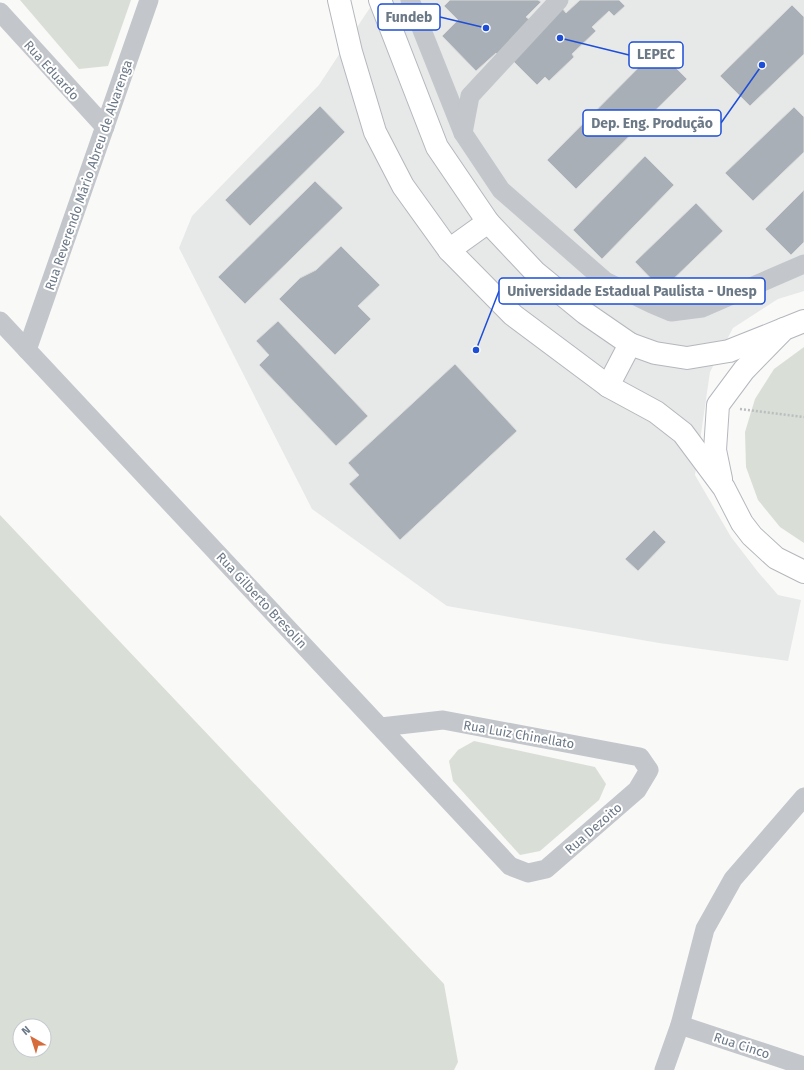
<svg xmlns="http://www.w3.org/2000/svg" width="804" height="1070" viewBox="0 0 804 1070" font-family="'Fira Sans',sans-serif">
  <rect width="100%" height="100%" fill="#f9f9f8"/>
  <polygon fill="#e7e8e8" points="375,0 804,0 804,291 778,299 733,328 710,372 695,475 731,537 758,572 778,595 801,600 788,661 659,643 447,606 312,509 179,248 192,216 319,85"/>
  <g fill="#d9ded7" fill-rule="evenodd">
    <polygon points="20,0 131,0 108,66 79,69"/>
    <polygon points="804,347 804,543 780,527 758,500 746,467 745,432 755,399 774,369"/>
    <path d="M0 515 444 984 458 1062 454 1070H0ZM20 1026H44V1050H20Z"/>
    <polygon points="474,741 595,767 606,784 599,800 540,851 520,855 453,781 449,761 458,750"/>
  </g>
  <g fill="#a9afb6" stroke="#dbdbda">
    <polygon points="450,0 538,0 541,2 526,17 530,20 500,57 496,53 476,71 442,36 458,20 444,6"/>
    <polygon points="580,0 619,0 625,6 614,16 609,11 592,27 596,31 572,54 574,57 549,81 545,77 537,85 513,61 562,8 566,13"/>
    <polygon points="792,5 804,17 804,54 750,106 720,76"/>
    <polygon points="657,49 687,79 576,189 547,160"/>
    <polygon points="320,106 345,132 250,226 225,200"/>
    <polygon points="794,107 804,117 804,152 753,201 725,173"/>
    <polygon points="645,156 674,185 602,259 573,230"/>
    <polygon points="315,181 343,208 245,304 218,277"/>
    <polygon points="804,190 804,242 791,255 765,229"/>
    <polygon points="696,203 723,231 662,290 635,262"/>
    <polygon points="341,246 380,285 358,306 371,319 335,355 279,299 300,278 316,270"/>
    <polygon points="278,321 368,416 336,446 259,365 269,355 256,341"/>
    <polygon points="455,364 517,431 400,540 349,484 359,475 348,463"/>
    <polygon points="654,530 666,542 638,571 625,559"/>
  </g>
  <g fill="none" stroke-linecap="round" stroke-linejoin="round">
    <g stroke="#b4b8bd" stroke-width="24">
      <g id="major">
        <polyline points="339,0 351,52 375,132 403,186 449,250 513,315 608,386 656,412 683,433 724,488 742,523 752,536 776,558 804,572"/>
        <polyline points="380,0 437,147 488,222 535,272 585,313 630,344 655,353 687,358 729,351 784,329"/>
        <polyline points="449,250 488,222"/>
        <polyline points="608,386 630,344"/>
        <polyline points="721,479 715,450 718,405 744,370 784,329 804,321"/>
      </g>
    </g>
    <polyline stroke="#bbbec0" stroke-width="2.5" stroke-dasharray="2 2" stroke-linecap="butt" points="740,409 804,417"/>
    <g stroke="#c3c6ca" stroke-width="19">
      <polyline points="410,0 463,133 501,190 605,281 652,304 671,312 702,308 804,264"/>
      <polyline points="0,12 105,127"/>
      <polyline points="463,133 470,96 559,0"/>
      <polyline points="0,321 510,866 528,873 546,869 637,790 649,770 640,757 443,720 381,727"/>
      <polyline points="27,350 149,0"/>
      <polyline points="680,1025 804,1066"/>
      <polyline points="664,1070 680,1025 705,929 733,879 804,797"/>
    </g>
    <use href="#major" stroke="#fff" stroke-width="22"/>
  </g>
  <g text-anchor="middle" stroke-width="4" stroke-linejoin="round" paint-order="stroke">
    <g font-size="13" fill="#6b7886" stroke="#fff">
      <text transform="translate(52 70) rotate(48)" y="5">Rua Eduardo</text>
      <text transform="translate(88 175) rotate(-71)" y="5">Rua Reverendo Mário Abreu de Alvarenga</text>
      <text transform="translate(262 600) rotate(47)" y="5">Rua Gilberto Bresolin</text>
      <text transform="translate(519 734) rotate(10)" y="5">Rua Luiz Chinellato</text>
      <text transform="translate(593 828) rotate(-41)" y="5">Rua Dezoito</text>
      <text transform="translate(742 1045) rotate(18)" y="5">Rua Cinco</text>
    </g>
  </g>
  <path fill="none" stroke="#1d4ed8" stroke-width="1.5" d="M486 28L440 17M560 38L629 55M762 65L721 123M476 350L499 291"/>
  <g fill="#1d4ed8" stroke="#fff" stroke-width="1.5">
    <circle cx="486" cy="28" r="4"/>
    <circle cx="560" cy="38" r="4"/>
    <circle cx="762" cy="65" r="4"/>
    <circle cx="476" cy="350" r="4"/>
  </g>
  <g fill="#fff" stroke="#1d4ed8" stroke-width="1.5">
    <rect x="378" y="4" width="62" height="26" rx="4"/>
    <rect x="629" y="42" width="54" height="26" rx="4"/>
    <rect x="583" y="110" width="138" height="26" rx="4"/>
    <rect x="499" y="278" width="266" height="26" rx="4"/>
  </g>
  <g font-size="14" text-anchor="middle" font-weight="bold" fill="#6b7886">
    <text x="409" y="22">Fundeb</text>
    <text x="656" y="59">LEPEC</text>
    <text x="652" y="128">Dep. Eng. Produção</text>
    <text x="632" y="296">Universidade Estadual Paulista - Unesp</text>
  </g>
  <g transform="translate(32 1038) rotate(321)"><circle r="19" fill="#ffffff" stroke="#c4c9cf"/>
  <path d="M0-3L7 15L0 10L-7 15Z" fill="#d66b3b"/>
  <text y="-6" font-size="11" font-weight="bold" text-anchor="middle" fill="#6b7886">N</text>
  </g>
</svg>
